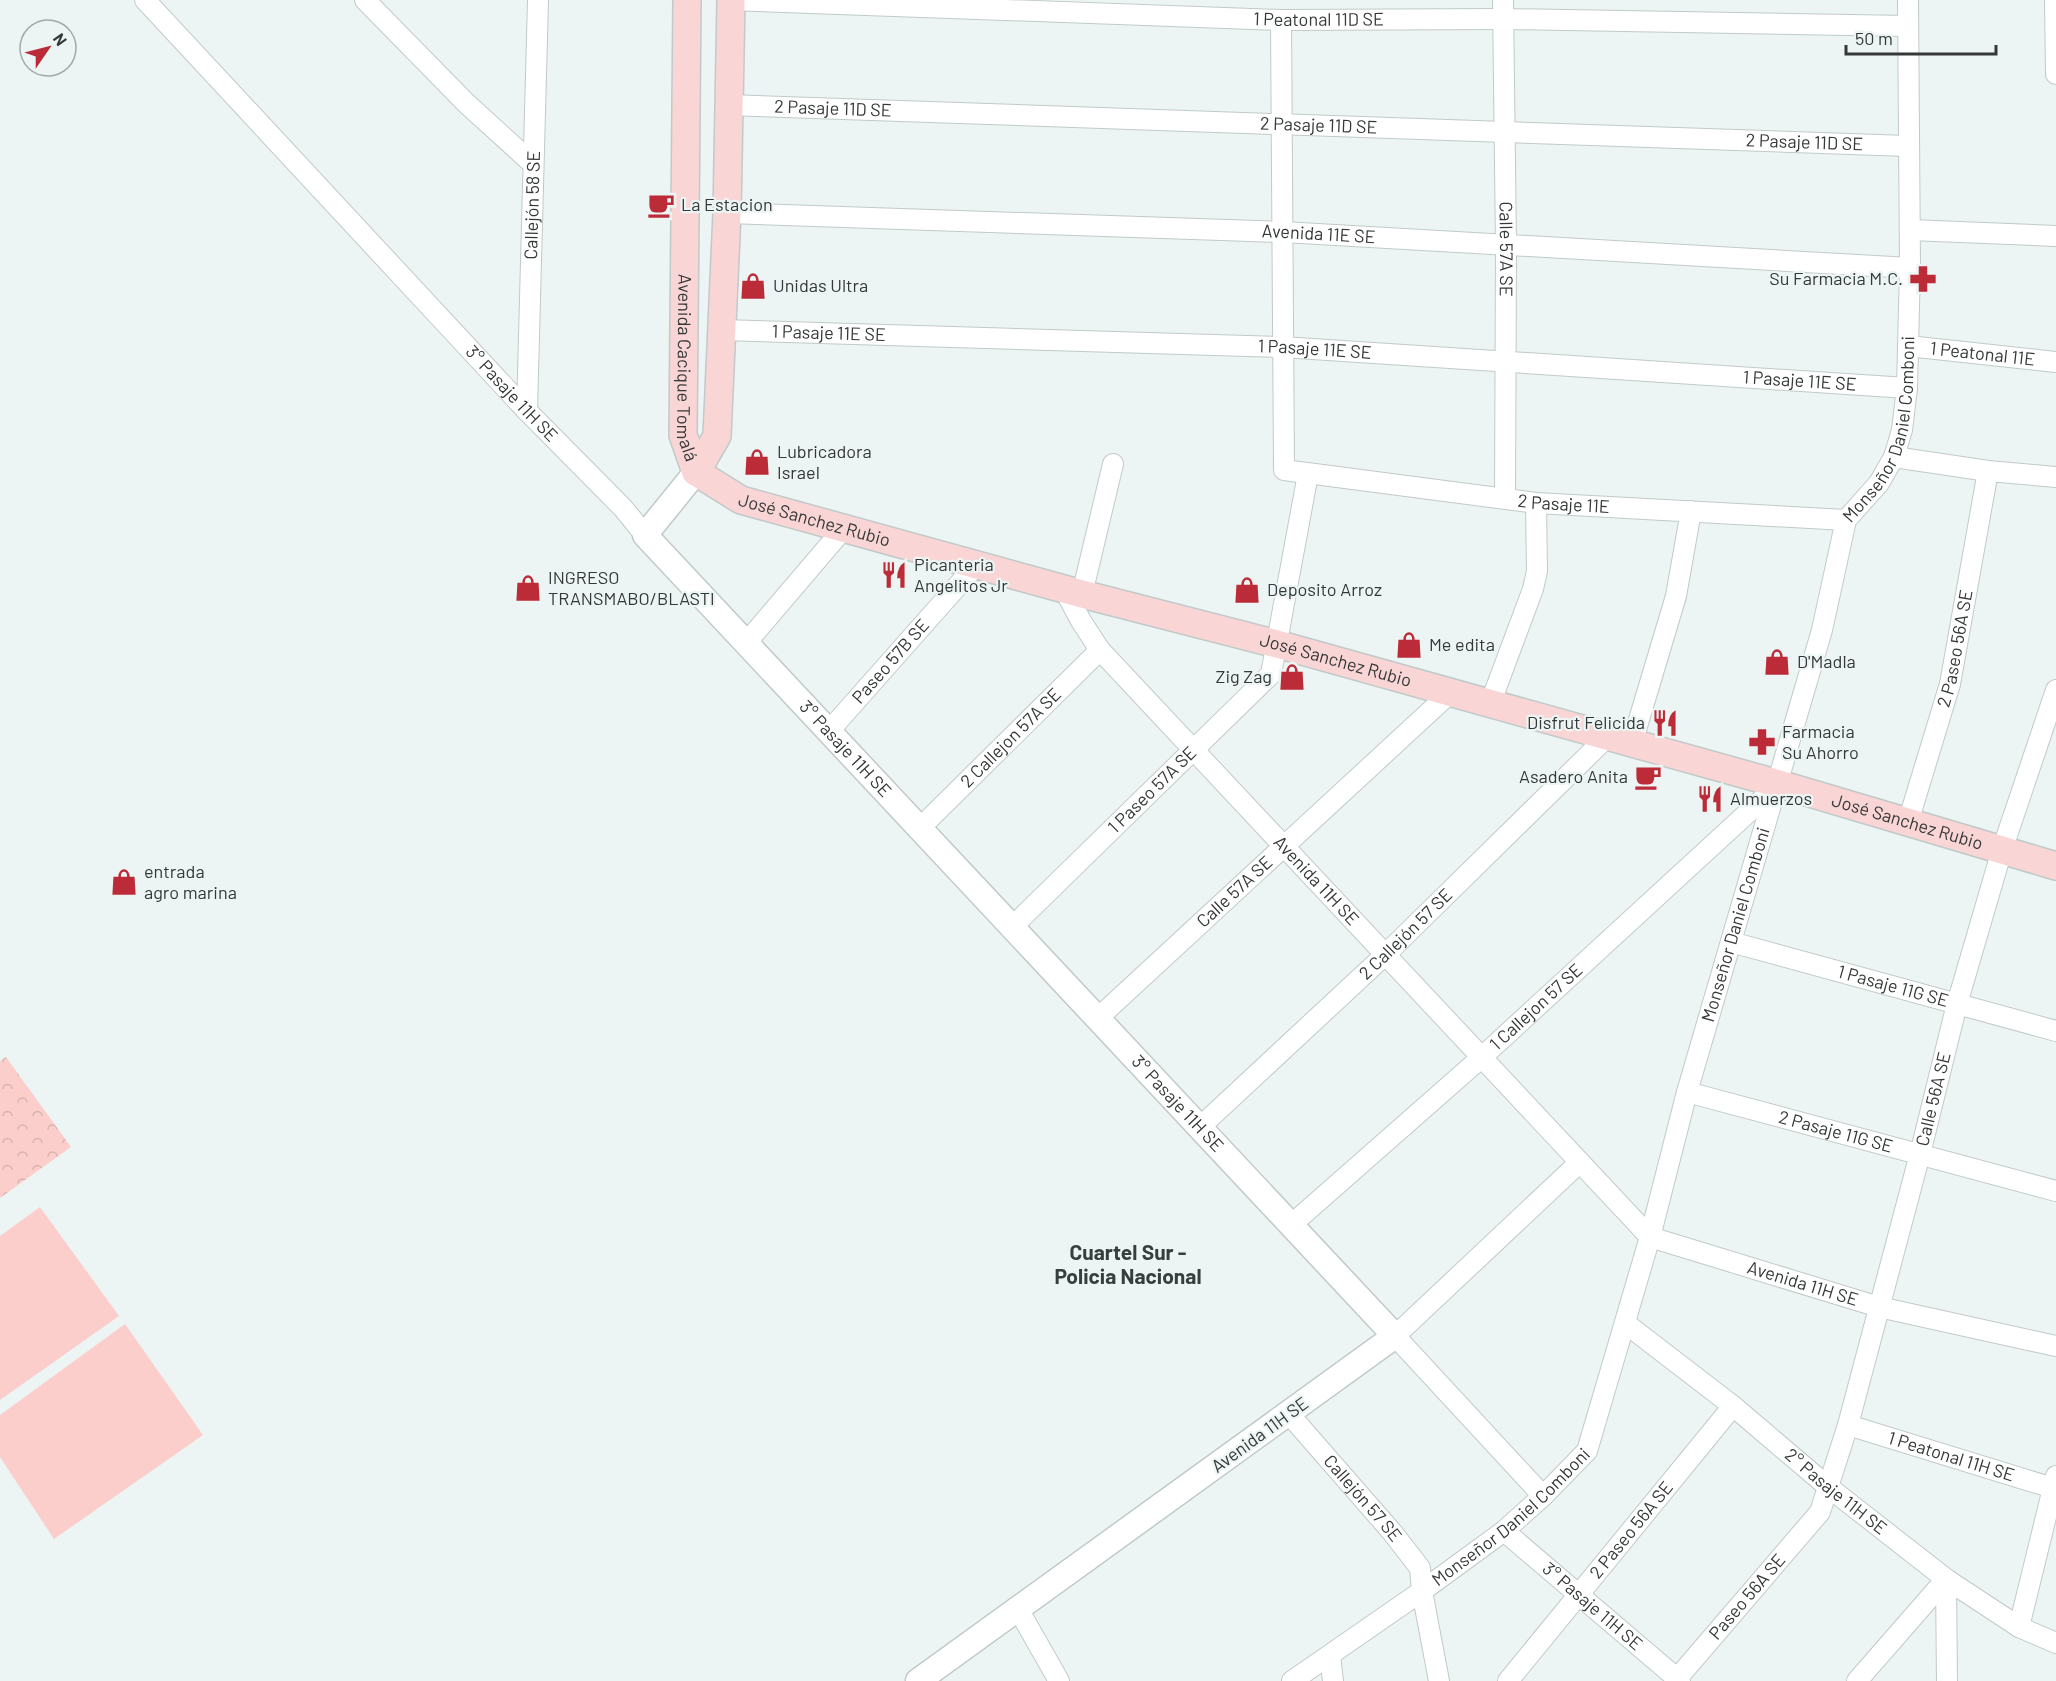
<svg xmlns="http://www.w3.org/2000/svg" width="2056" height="1681" font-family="Barlow,sans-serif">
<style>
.grass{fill:#fbcecb}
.park{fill:url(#park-crowns)}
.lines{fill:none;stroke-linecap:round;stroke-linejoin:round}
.minor-casing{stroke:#c1cac9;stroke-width:22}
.tertiary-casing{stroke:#c1cac9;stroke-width:27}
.secondary-casing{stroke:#c1cac9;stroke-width:30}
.minor{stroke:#fff;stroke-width:20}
.tertiary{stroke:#fff;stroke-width:24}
.secondary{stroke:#f9d5d5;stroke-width:27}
.labels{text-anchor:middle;stroke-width:4.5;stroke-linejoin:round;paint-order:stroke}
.street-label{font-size:18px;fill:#343837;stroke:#ecf5f4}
.poi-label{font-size:18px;fill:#343837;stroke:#ecf5f4;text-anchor:start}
.quarter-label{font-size:21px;font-weight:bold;fill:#373e3d;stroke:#ecf5f4}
</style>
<defs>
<pattern id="park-crowns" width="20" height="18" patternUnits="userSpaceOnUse" patternTransform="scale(1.5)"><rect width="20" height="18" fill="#fbcecb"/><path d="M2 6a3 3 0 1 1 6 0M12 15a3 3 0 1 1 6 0" fill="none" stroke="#d8b2af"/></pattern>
</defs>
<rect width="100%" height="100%" fill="#ecf5f4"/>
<g class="grass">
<path d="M40,1207L119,1316L0,1400V1236Z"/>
<path d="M125,1324L203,1435L54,1539L0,1457V1415Z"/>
</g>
<path class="park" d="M6,1057L71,1147L0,1198V1061Z"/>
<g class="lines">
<defs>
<g id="minor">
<path id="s1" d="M145,0L527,411L623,508L645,535"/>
<path d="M365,0L467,104L533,164"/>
<path id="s2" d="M731,0L1281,20L1503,19L1908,26"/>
<path id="s3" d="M1503,0L1506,246L1505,498"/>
<path d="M2055,0L2056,74"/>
<path id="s4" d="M1281,20L1284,470L1536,503L1846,520"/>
<path id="s5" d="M729,105L1908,146"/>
<path id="s6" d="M727,213L1283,232L1910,268"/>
<path d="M1910,230L2056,236"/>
<path id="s7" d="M721,330L1282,347L1907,388"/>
<path id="s8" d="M1908,346L2056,362"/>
<path id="s9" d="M527,411L538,0"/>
<path d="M1894,457L1988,471L2056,477"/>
<path id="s10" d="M1064,589L1081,621L1100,650L1650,1237L1879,1307L2056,1346"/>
<path d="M1082,594L1113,464"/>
<path d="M746,643L845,527"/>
<path d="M1490,704L1533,589L1537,571L1536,503"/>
<path id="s11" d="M829,731L977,564"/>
<path d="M1632,743L1676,596L1691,511"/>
<path id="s12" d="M1908,822L1950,684L1988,471"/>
<path id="s13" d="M920,828L1100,650"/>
<path id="s14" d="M1012,927L1271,674L1308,474"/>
<path id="s15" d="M1731,942L2056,1031"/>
<path id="s16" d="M1098,1018L1450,693"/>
<path id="s17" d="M1687,1092L2056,1191"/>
<path id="s18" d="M1200,1127L1386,954L1607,737"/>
<path id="s19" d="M1291,1225L1482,1057L1779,784"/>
<path id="s20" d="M1625,1323L1733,1406L1827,1486L1946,1579L2019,1627L2056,1643"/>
<path id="s21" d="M1289,1414L1392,1532L1420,1568L1422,1591L1439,1681"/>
<path id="s22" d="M1848,1425L2056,1489"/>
<path d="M1543,1496L1395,1336L1580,1162"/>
<path id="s23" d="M1504,1531L1680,1681"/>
<path d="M1946,1579L1947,1681"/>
<path d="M1018,1609L1059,1681"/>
<path d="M2019,1627L2056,1476"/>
<path d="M1330,1656L1333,1681"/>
<path id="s24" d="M1292,1681L1422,1591L1504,1531L1543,1496L1587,1451L1650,1237L1687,1092L1822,630L1846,520L1879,483L1894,457L1902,430L1907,388L1910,268L1908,0"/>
<path id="s25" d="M1508,1681L1733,1406"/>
<path id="s26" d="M1675,1681L1820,1512L1848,1425L1920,1154L1957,1004L2002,850L2056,690"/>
<path d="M1857,1681L1946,1579"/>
</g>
<g id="tertiary">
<path id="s27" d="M696,472L645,535L1395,1336L918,1681"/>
</g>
<g id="secondary">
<path id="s28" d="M687,0L683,435L696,472"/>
<path id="s29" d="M696,472L741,500L1082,594L1277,644L1779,784L2056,866"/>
<path d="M696,472L717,436L727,213L731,0"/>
</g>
</defs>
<use href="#minor" class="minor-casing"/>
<use href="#tertiary" class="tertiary-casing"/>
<use href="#secondary" class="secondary-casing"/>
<use href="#minor" class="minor"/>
<use href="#tertiary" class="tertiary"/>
<use href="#secondary" class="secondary"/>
</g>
<defs>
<symbol id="cafe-bare" viewBox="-9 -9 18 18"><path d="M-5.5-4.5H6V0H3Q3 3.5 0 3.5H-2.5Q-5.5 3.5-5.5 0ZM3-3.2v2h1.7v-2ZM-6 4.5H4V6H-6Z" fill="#bc2b38" stroke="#ecf5f4" stroke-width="2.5" paint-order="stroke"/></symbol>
<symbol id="pharmacy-bare" viewBox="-9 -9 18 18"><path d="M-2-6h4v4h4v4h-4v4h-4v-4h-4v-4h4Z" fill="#bc2b38" stroke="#ecf5f4" stroke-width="2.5" paint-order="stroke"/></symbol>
<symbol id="shop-bare" viewBox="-9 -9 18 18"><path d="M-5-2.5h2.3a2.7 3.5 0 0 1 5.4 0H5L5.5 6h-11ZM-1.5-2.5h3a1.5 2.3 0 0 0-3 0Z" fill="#bc2b38" stroke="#ecf5f4" stroke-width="2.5" paint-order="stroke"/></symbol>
<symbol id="restaurant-bare" viewBox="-9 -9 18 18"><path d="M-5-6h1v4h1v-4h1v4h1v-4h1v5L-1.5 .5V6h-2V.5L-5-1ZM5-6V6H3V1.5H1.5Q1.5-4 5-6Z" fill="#bc2b38" stroke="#ecf5f4" stroke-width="2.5" paint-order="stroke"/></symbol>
</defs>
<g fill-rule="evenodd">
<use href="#cafe-bare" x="642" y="186" width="38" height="38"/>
<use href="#pharmacy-bare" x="1904" y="260" width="38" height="38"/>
<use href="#shop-bare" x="734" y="267" width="38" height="38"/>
<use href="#shop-bare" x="738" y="443" width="38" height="38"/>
<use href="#restaurant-bare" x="875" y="556" width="38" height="38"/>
<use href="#shop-bare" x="509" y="569" width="38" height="38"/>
<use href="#shop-bare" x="1228" y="571" width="38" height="38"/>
<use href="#shop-bare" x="1390" y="626" width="38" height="38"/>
<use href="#shop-bare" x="1758" y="643" width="38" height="38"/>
<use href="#shop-bare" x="1273" y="658" width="38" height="38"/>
<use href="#restaurant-bare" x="1646" y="704" width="38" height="38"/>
<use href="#pharmacy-bare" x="1743" y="723" width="38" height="38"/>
<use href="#cafe-bare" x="1629" y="758" width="38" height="38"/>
<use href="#restaurant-bare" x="1691" y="780" width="38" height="38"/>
<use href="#shop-bare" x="105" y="863" width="38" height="38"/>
</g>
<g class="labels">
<g class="street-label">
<text dy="6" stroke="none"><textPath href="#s2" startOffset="588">1 Peatonal 11D SE</textPath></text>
<text dy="6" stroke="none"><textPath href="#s5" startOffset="104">2 Pasaje 11D SE</textPath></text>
<text dy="6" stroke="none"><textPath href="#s5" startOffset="590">2 Pasaje 11D SE</textPath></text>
<text dy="6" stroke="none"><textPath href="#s5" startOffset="1076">2 Pasaje 11D SE</textPath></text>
<text dy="6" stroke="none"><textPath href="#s9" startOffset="206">Callejón 58 SE</textPath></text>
<text dy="6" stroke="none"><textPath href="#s6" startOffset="592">Avenida 11E SE</textPath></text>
<text dy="6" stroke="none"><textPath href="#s3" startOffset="249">Calle 57A SE</textPath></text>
<text dy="6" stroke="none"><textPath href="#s7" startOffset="108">1 Pasaje 11E SE</textPath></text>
<text dy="6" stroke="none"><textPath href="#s7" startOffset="594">1 Pasaje 11E SE</textPath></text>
<text dy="6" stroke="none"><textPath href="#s8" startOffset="75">1 Peatonal 11E</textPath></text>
<text dy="6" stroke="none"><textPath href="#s28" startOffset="368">Avenida Cacique Tomalá</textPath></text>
<text dy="6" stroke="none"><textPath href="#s7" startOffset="1080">1 Pasaje 11E SE</textPath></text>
<text dy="6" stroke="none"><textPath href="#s1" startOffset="538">3° Pasaje 11H SE</textPath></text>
<text dy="6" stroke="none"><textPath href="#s24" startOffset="1443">Monseñor Daniel Comboni</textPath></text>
<text dy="6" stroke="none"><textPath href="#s4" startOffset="732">2 Pasaje 11E</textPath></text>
<text dy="6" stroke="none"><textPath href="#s29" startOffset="129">José Sanchez Rubio</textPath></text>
<text dy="6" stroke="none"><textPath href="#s12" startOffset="180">2 Paseo 56A SE</textPath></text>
<text dy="6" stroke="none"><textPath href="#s11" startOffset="93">Paseo 57B SE</textPath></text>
<text dy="6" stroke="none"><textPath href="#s29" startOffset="669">José Sanchez Rubio</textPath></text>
<text dy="6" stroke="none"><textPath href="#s13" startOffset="128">2 Callejon 57A SE</textPath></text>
<text dy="6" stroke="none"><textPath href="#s27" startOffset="374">3° Pasaje 11H SE</textPath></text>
<text dy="6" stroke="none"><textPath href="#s14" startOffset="196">1 Paseo 57A SE</textPath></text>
<text dy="6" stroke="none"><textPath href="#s29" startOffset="1263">José Sanchez Rubio</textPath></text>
<text dy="6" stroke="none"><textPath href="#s10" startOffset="387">Avenida 11H SE</textPath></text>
<text dy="6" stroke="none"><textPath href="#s16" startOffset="186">Calle 57A SE</textPath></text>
<text dy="6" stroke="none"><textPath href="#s24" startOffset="922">Monseñor Daniel Comboni</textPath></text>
<text dy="6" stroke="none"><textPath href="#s18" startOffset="282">2 Callejón 57 SE</textPath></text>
<text dy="6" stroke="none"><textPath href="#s15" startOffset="168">1 Pasaje 11G SE</textPath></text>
<text dy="6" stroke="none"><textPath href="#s19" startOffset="328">1 Callejon 57 SE</textPath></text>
<text dy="6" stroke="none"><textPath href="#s26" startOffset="651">Calle 56A SE</textPath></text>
<text dy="6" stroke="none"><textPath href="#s27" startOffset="860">3° Pasaje 11H SE</textPath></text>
<text dy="6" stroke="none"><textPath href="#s17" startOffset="154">2 Pasaje 11G SE</textPath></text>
<text dy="6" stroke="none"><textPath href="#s10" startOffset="1035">Avenida 11H SE</textPath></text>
<text transform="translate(1260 1435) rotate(-36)" y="6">Avenida 11H SE</text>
<text dy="6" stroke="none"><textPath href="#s22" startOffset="108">1 Peatonal 11H SE</textPath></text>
<text dy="6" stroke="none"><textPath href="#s20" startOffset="270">2° Pasaje 11H SE</textPath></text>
<text dy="6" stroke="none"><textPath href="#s21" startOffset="112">Callejón 57 SE</textPath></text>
<text dy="6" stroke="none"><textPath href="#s24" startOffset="274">Monseñor Daniel Comboni</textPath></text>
<text dy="6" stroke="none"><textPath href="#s25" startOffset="195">2 Paseo 56A SE</textPath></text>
<text dy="6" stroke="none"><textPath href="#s26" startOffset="111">Paseo 56A SE</textPath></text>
<text dy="6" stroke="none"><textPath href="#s23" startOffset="116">3° Pasaje 11H SE</textPath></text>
</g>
<g class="poi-label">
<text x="681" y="211">La Estacion</text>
<text x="1903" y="285" text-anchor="end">Su Farmacia M.C.</text>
<text x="773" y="292">Unidas Ultra</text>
<text x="777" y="458">Lubricadora<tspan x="777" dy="21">Israel</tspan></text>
<text x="914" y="571">Picanteria<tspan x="914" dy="21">Angelitos Jr</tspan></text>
<text x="548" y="584">INGRESO<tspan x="548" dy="21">TRANSMABO/BLASTI</tspan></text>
<text x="1267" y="596">Deposito Arroz</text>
<text x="1429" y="651">Me edita</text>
<text x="1797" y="668">D'Madla</text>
<text x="1272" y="683" text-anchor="end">Zig Zag</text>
<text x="1645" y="729" text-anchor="end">Disfrut Felicida</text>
<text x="1782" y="738">Farmacia<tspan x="1782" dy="21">Su Ahorro</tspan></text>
<text x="1628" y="783" text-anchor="end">Asadero Anita</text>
<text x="1730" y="805">Almuerzos</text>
<text x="144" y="878">entrada<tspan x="144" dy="21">agro marina</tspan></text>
</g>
<g class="quarter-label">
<text x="1128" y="1260">Cuartel Sur -<tspan x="1128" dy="24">Policia Nacional</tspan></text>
</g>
</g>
<g transform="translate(48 48) rotate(55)"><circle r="28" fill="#ecf5f4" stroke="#a2a9a8" stroke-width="1.5"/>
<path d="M0-4.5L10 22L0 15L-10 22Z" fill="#bc2b38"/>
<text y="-9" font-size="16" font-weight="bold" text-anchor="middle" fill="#343837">N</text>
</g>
<path d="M1846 45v9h150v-9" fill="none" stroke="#343837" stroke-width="3"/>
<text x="1855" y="45" font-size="18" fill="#343837" stroke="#ecf5f4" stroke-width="4.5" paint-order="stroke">50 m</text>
</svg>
